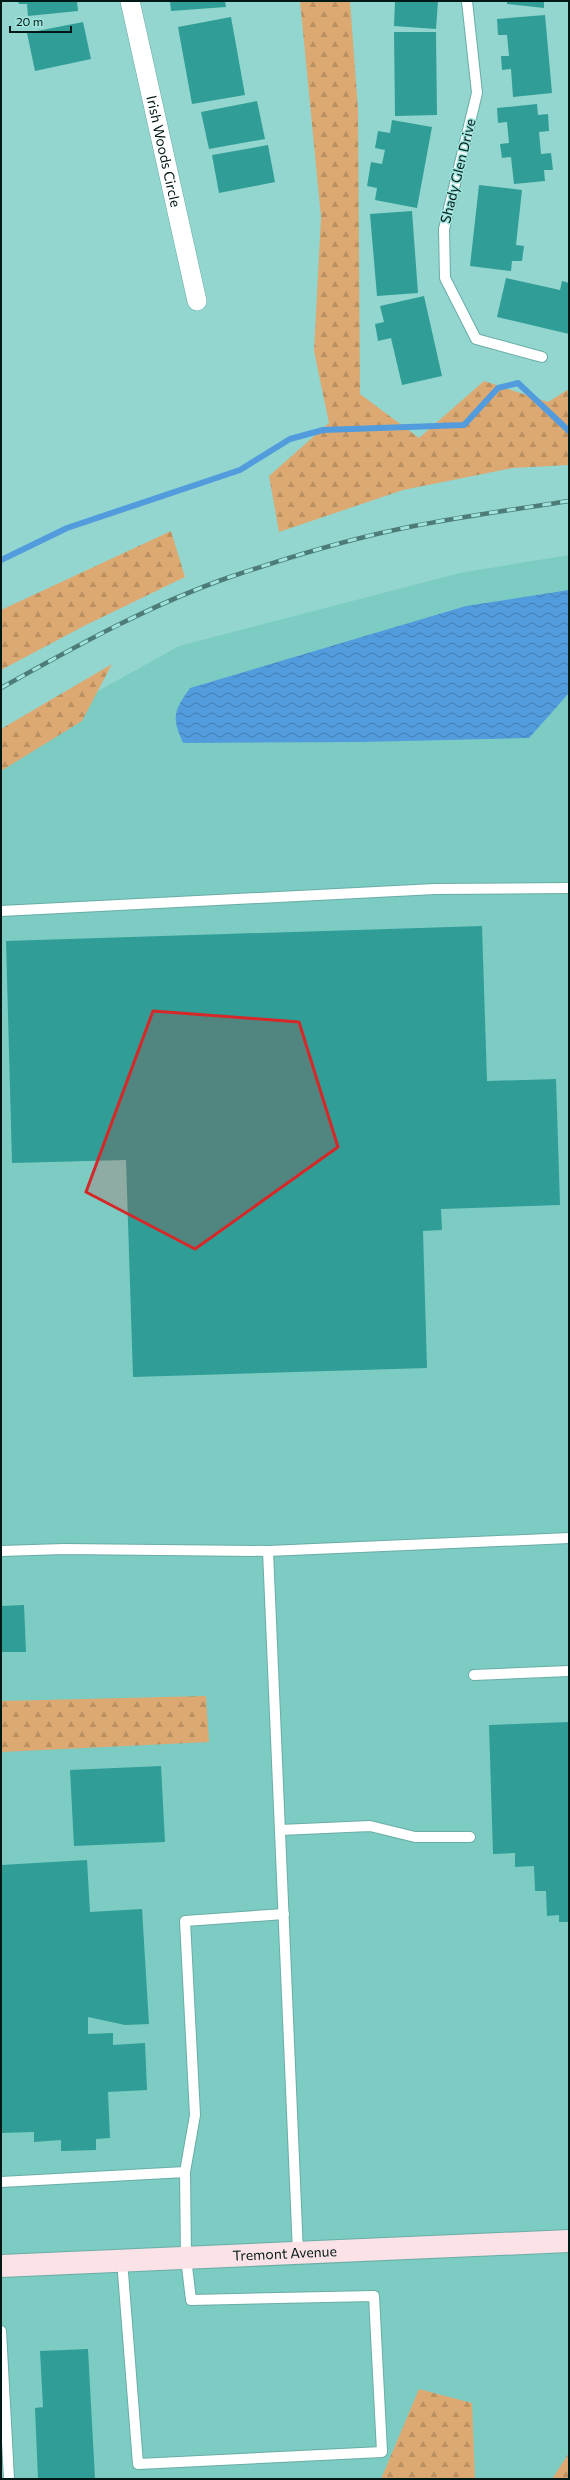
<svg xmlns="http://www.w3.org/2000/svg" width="570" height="2480" font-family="Commissioner,sans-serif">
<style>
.built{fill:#7cccc4}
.forest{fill:url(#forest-firs)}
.water{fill:url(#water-waves)}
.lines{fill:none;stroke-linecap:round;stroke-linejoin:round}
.stream{stroke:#529cdd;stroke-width:6}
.building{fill:#309e96}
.lane-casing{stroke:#69ada6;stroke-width:12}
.street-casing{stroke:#69ada6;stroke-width:20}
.secondary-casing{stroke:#69ada6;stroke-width:24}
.lane{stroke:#fff;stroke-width:10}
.street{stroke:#fff;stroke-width:19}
.secondary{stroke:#fbe2e6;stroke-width:22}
.rail-casing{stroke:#4d7c78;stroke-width:4.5}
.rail{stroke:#9fe4dc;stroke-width:3;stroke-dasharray:9;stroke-linecap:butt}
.marked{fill:#d62828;fill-opacity:0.2;stroke:#d62828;stroke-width:3;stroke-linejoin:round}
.labels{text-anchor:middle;stroke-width:3;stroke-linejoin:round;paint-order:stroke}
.street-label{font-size:14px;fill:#001816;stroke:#9fe4dc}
</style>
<defs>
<pattern id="forest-firs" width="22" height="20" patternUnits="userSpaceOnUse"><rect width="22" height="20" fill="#dca972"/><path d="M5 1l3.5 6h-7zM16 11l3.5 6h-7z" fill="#bb9162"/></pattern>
<pattern id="water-waves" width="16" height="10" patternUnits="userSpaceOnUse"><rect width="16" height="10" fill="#529cdd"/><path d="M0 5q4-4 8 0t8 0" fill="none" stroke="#427eb2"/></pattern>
</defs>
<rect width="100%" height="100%" fill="#92d6cf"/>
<path class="built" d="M569,555V2479H1V745L179,646L460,573Z"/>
<g class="forest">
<path d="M300,1H350L358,109L360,394L419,438L484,381L548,402L569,389V465L513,468L403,490L279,532L269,476L329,423L314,351L321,217Z"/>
<path d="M171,531L185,577L84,626L1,670V610Z"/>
<path d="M112,664L82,721L1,771V729Z"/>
<path d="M206,1696L209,1742L1,1752V1701Z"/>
<path d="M419,2389L472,2403L475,2479H381Z"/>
<path d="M569,2453V2479H552Z"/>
</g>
<path class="water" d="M569,590V693L529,738L363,742L183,743C171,716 174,711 190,688L466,606Z"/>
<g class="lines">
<path class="stream" d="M1,560L67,528L240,470L290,439L323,430L464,425L498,388L518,383L569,431"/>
</g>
<g class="building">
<path d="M18,1H77L78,11L28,16L27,4H19Z"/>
<path d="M170,1H225L226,7L171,11Z"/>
<path d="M395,1H438L436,29L394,26Z"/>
<path d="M507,1H544V8L507,4Z"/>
<path d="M545,15L552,93L513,97L511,69L502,70L501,56H509L507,35H498L497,19Z"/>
<path d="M231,17L245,95L192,104L178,27Z"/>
<path d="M83,22L91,59L35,71L27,33Z"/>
<path d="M394,32H436L437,115L395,116Z"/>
<path d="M257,101L265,139L209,149L201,112Z"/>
<path d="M537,104L538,115L548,114L549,131L539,132L541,154L551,153L553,170H544L545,181L514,184L511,157L502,158L500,144L509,143L507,122L498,123L497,108Z"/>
<path d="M392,120L432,127L417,208L375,200L377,188L367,186L371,162L382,164L385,150L375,148L378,131L390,133Z"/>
<path d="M268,145L275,182L219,193L212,155Z"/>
<path d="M479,185L522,190L516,245L524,246L522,261H512L511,271L470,266Z"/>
<path d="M412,211L418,293L377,296L370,214Z"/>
<path d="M506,278L560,290L562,281L569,283V334L497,317Z"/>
<path d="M424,296L442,376L402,385L391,338L378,341L375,324L384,322L380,306Z"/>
<path d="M482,926L487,1081L556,1079L560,1205L441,1209L442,1230L423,1231L427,1368L133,1377L126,1160L12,1163L6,941Z"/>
<path d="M24,1605L26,1652H1V1606Z"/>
<path d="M569,1722V1922H559V1915L547,1916L546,1891H535L534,1866L515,1867V1853L493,1854L489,1725Z"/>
<path d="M161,1766L165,1842L74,1846L70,1770Z"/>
<path d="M87,1860L90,1912L142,1909L149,2024L125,2025L88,2017V2034L113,2033V2045L145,2043L147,2090L108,2092L110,2138L96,2139V2150L61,2151V2140L34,2142V2132L1,2133V1865Z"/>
<path d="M88,2349L95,2479H38L35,2408L43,2407L40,2351Z"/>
</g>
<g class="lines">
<defs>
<g id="lane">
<path d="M467,1L477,93L444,229L445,278L476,339L542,357"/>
<path d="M1,911L435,889L569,888"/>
<path d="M1,1551L64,1549L268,1551L569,1538"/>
<path d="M268,1551L298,2253"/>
<path d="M474,1675L569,1671"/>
<path d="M280,1830L370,1826L415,1837H470"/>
<path d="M185,2172L195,2115L185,1921L284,1914"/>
<path d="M1,2182L185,2172L186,2258L191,2300L374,2296L382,2452L138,2464L122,2260"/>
<path d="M1,2331L9,2479"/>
</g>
<g id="street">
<path id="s1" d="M130,1L197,301"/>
</g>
<g id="secondary">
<path id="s2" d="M1,2266L569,2241"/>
</g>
</defs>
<use href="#lane" class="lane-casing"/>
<use href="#street" class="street-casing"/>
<use href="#secondary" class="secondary-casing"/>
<use href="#lane" class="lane"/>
<use href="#street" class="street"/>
<use href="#secondary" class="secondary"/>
<defs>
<path id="rail" d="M1,688C75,647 149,605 230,577C289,557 352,538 414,526C465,516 517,509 569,501"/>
</defs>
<use href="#rail" class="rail-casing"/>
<use href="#rail" class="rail"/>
</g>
<path class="marked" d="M153,1011L299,1022L338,1147L195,1249L86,1192Z"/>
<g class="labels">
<g class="street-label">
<text dy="5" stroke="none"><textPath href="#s1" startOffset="154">Irish Woods Circle</textPath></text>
<text transform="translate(458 171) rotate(-76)" y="5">Shady Glen Drive</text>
<text dy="5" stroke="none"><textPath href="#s2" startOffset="284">Tremont Avenue</textPath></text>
</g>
</g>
<rect width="570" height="2480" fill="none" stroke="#001816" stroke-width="4"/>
<path d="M10 26v6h61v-6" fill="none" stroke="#001816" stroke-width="2"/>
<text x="16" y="26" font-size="12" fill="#001816" stroke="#9fe4dc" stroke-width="3" paint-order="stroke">20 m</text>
</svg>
